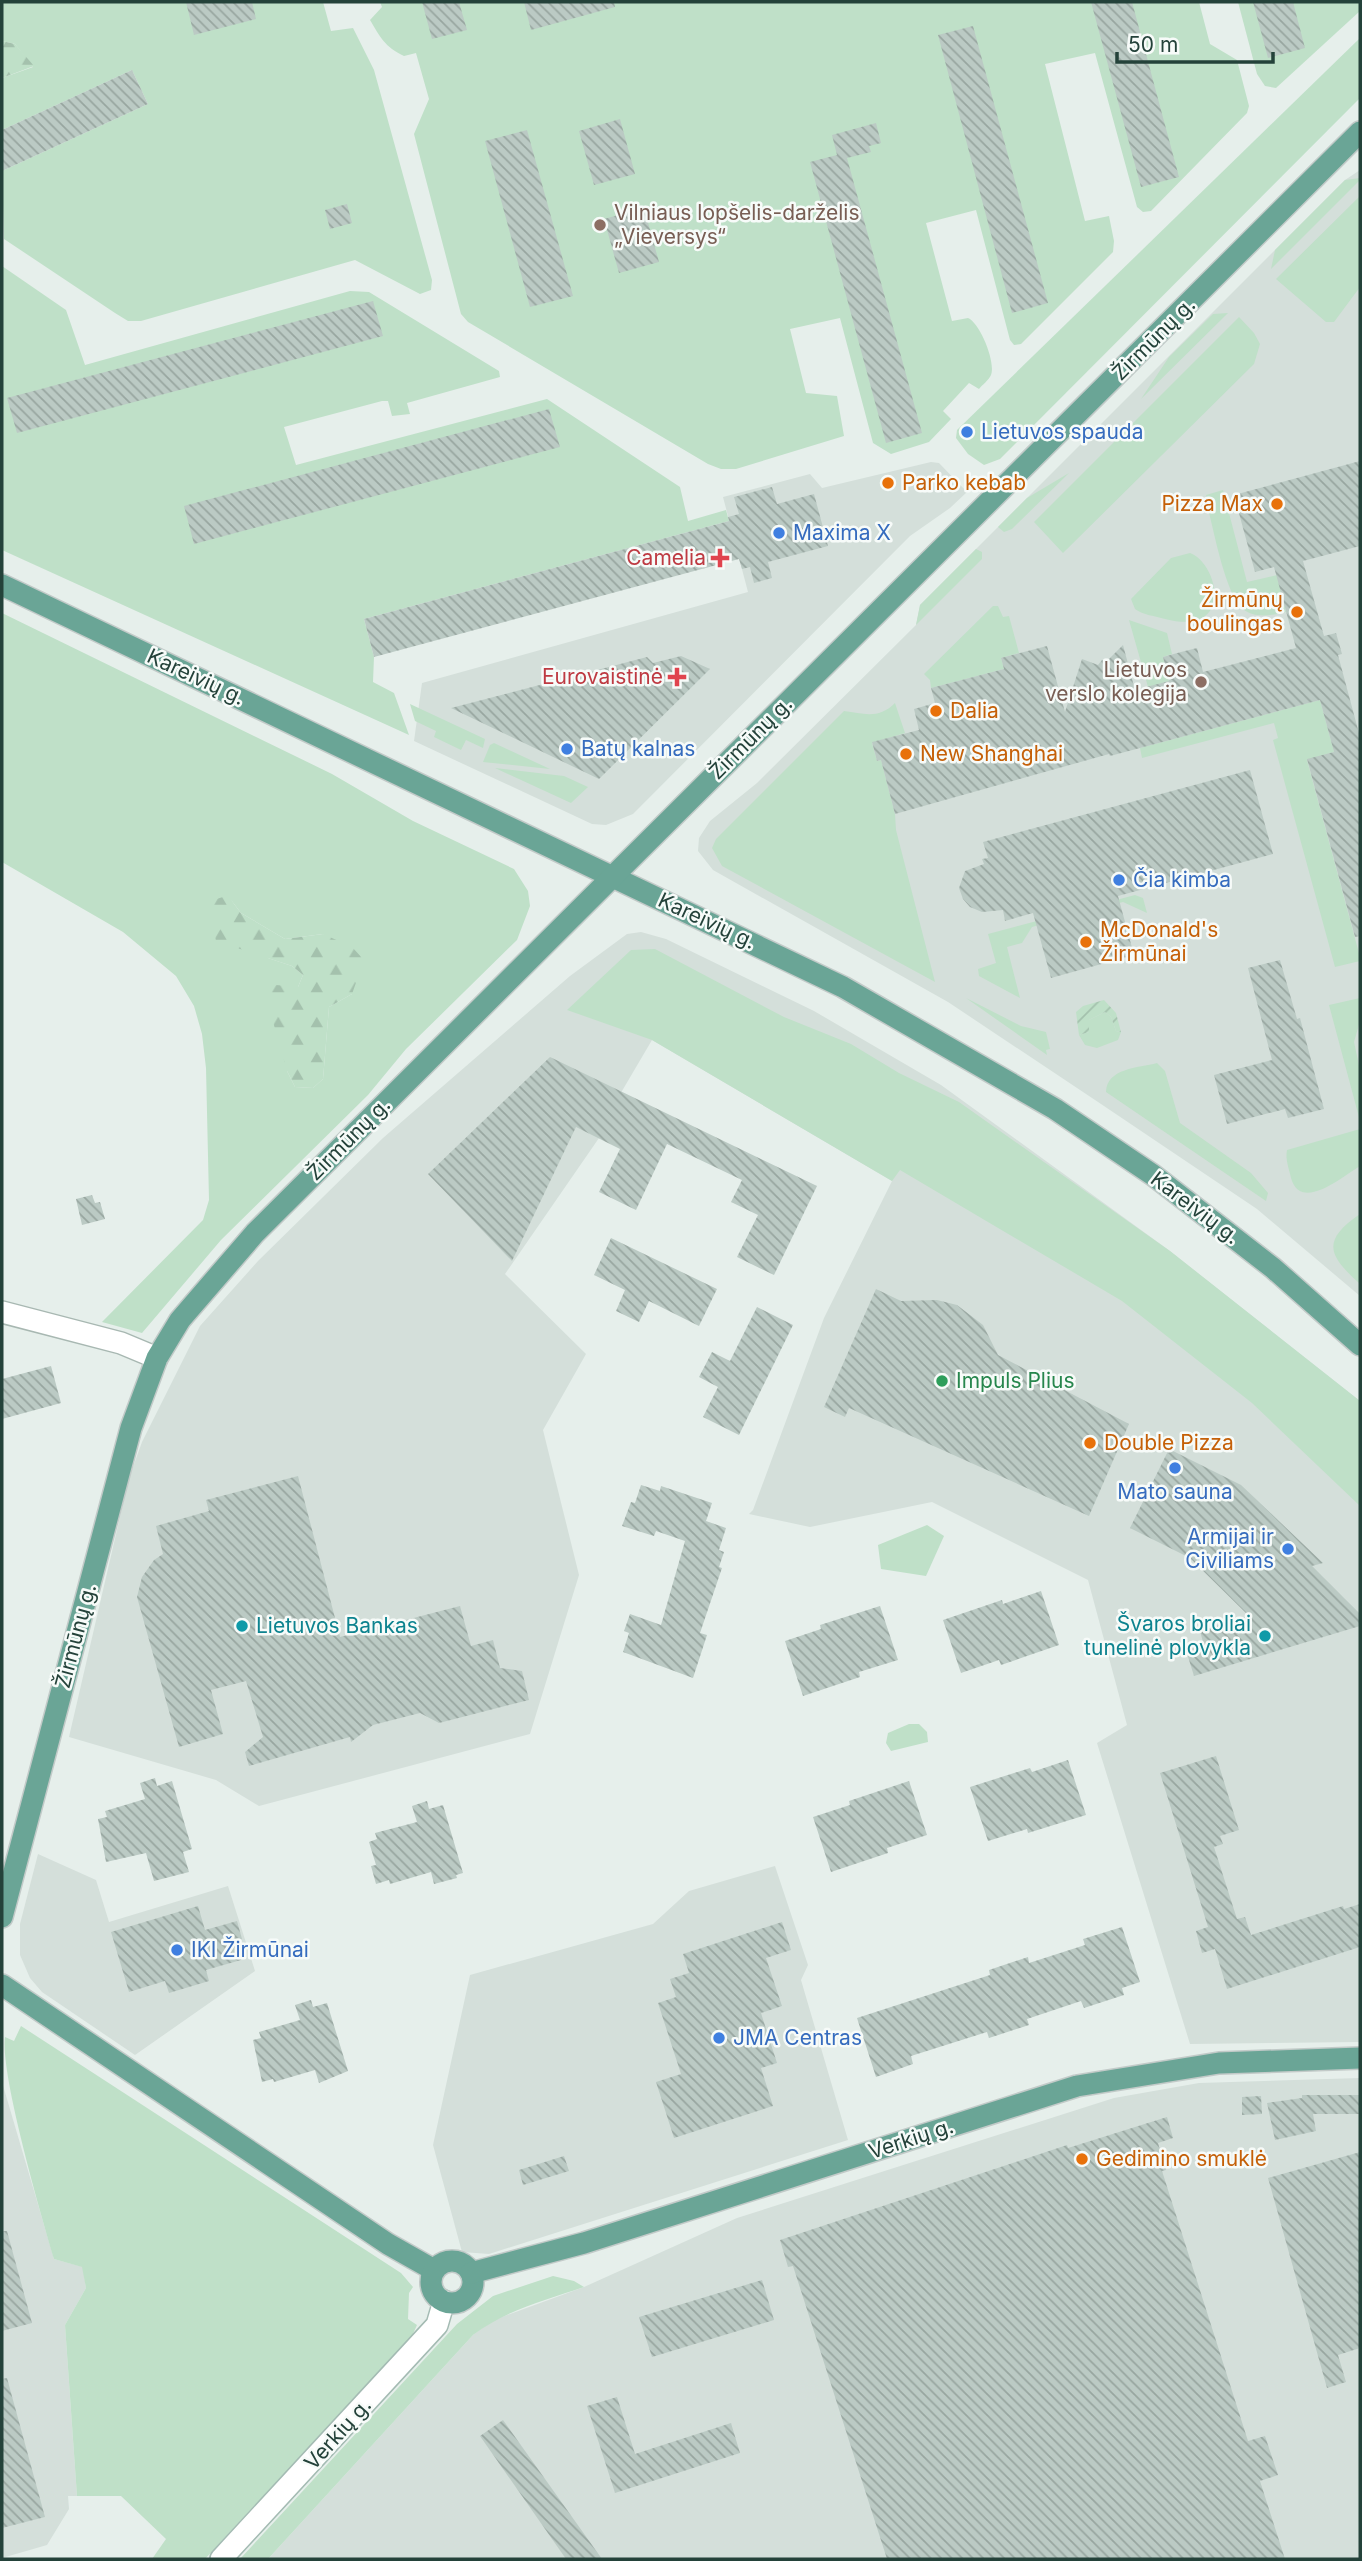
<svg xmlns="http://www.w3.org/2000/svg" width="1362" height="2561" font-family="Inter,sans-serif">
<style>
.built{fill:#d4dfda}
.green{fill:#bfe0c8;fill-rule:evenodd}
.forest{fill:url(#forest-firs)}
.garden{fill:url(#garden-furrows)}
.building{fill:url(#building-back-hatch)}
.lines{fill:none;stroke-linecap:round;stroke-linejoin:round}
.street-casing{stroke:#a8b8b2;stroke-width:24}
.secondary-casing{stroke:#a4bbb3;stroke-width:24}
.primary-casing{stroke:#c2cac8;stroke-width:24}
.street{stroke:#fff;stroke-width:21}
.secondary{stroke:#fff;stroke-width:21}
.primary{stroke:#6aa596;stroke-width:21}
.education-dot{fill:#8d6e63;stroke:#f7fbf9;stroke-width:2.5}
.shop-dot{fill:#3f7fe0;stroke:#f7fbf9;stroke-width:2.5}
.food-dot{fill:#e8710a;stroke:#f7fbf9;stroke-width:2.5}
.health-dot{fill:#e0444e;stroke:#f7fbf9;stroke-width:2.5}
.leisure-dot{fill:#2e9e5b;stroke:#f7fbf9;stroke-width:2.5}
.culture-dot{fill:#0f9aa8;stroke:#f7fbf9;stroke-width:2.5}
.labels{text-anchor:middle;stroke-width:5;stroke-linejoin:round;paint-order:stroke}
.education-label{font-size:21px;fill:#785e54;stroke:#f7fbf9;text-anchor:start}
.street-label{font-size:21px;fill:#24423a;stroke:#f7fbf9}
.shop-label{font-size:21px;fill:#366cbe;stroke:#f7fbf9;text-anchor:start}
.food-label{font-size:21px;fill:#c56008;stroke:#f7fbf9;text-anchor:start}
.health-label{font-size:21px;fill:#be3a42;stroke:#f7fbf9;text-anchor:end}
.leisure-label{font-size:21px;fill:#27864d;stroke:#f7fbf9;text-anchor:start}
.culture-label{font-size:21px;fill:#0d838f;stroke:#f7fbf9;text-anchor:end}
</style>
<defs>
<pattern id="forest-firs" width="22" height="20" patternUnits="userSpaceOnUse" patternTransform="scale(1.75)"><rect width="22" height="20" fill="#bfe0c8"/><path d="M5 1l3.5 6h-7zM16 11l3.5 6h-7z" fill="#a4c1ad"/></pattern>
<pattern id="garden-furrows" width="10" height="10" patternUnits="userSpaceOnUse" patternTransform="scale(1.75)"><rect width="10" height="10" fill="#bfe0c8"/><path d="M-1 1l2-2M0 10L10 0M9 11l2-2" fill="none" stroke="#a4c1ad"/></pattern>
<pattern id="building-back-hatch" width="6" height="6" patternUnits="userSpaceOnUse" patternTransform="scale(1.75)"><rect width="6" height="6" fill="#bbcac4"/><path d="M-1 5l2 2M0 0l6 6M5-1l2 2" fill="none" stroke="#98a6a0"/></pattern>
</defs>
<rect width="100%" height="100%" fill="#e6efeb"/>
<g class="built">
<path d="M1360,170V1296L1257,1209L1101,1104L948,1002L713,870L698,851L699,838L710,821L757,783L916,625L920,605L1345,180Z"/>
<path d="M931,462L939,463L967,492L950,508L910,536L633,814L606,825L592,824L414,741L422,683L748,592L723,497L810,474L822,488Z"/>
<path d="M641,932L666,939L814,1011L941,1085L1170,1251L1360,1401V2042L1190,2044L1097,1743L1127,1725L1088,1580L932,1502L810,1527L749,1514L753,1510L824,1318L892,1181L652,1040L622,1091L599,1138L505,1274L586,1354L543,1430L579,1575L530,1734L259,1806L216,1780L69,1737L129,1478L142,1442L200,1326L258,1261L383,1138L570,976L627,934Z"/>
<path d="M38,1854L96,1880L109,1922L228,1886L255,1971L135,2055L42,1992L30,1978L20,1955V1924Z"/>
<path d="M775,1866L808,1965L801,1980L848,2140L489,2254L462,2252L433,2145L470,1975L653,1924L689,1891Z"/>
<path d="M1360,2078V2559H268L473,2335L491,2321L584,2287L737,2218L1114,2098L1199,2083Z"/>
<path d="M2,2082L54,2259L83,2267L86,2288L65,2325L77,2496H68L69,2509L47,2545L2,2558Z"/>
</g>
<g class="green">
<path d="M2,2H323L331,31L353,28L374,70L432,280L431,290L420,294L355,260L141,321H128L115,313L4,239L2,171L148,104L132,70L2,130V78L33,67L15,44L2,41Z"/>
<path d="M380,2H1199L1210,44L1237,60L1249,106L1247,113L1151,211L1143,212L1137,207L1095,53L1045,64L1085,221L1109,216L1114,241L1113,252L1021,344L1014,345L1010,340L976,210L926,223L952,321L968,318C980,323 996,362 991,375C989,380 982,385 979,389L969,383L943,411L951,419L929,442L891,454L873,443L840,318L790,329L806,393L837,396L844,436L736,469H721L708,464L468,322L461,314L414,134L429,99L416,53L404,56C385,47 380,37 370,20L382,7Z"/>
<path d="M1238,2H1360V11L1276,88L1265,86L1257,74Z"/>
<path d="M1360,38V98L1000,459L984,465L968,454L956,438L957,430Z"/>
<path d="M1360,178V180L1271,269L1275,250L1345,180Z"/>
<path d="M1360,196V287L1334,322H1326L1276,279Z"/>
<path d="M2,266L66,310L85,365L350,291L369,292L499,371L500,377L407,403L410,414L392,416L388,401H382L284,427L296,465L547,399L680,487L688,521L726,510L729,521L364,619L374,657L373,682L394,693L409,735L2,550Z"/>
<path d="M1228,313L1141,399L1169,357L1213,314Z"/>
<path d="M1239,317L1254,333L1260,344L1254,364L1063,553L1034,522Z"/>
<path d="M1069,473L1012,529L1004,532L998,527L1027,498Z"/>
<path d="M1223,490L1247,582L1277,575L1286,612C1273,615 1255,619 1243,609C1225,594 1214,530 1207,505L1206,495Z"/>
<path d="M976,549L982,552V559L916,625L920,605Z"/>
<path d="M1190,553C1218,563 1236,637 1165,619C1155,616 1143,615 1135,609L1131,599L1171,558Z"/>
<path d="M993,606H998L1003,617L1009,616L1019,653L1001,658L1004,669L931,688L930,680L924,674Z"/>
<path d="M2,613L332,774L413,821L514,869L528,891L530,906L517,940L406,1049L368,1095L221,1240L142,1333L102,1322L203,1220L209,1200L206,1068L202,1034L194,1006L176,976L123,932L2,862ZM231,900L241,913L285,939L323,934L352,994L329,1007L323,1079L313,1088L295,1087L287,1071L298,987L303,975L292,966L268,958Z"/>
<path d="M1129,620L1167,633L1172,654L1163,657L1169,681L1148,687Z"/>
<path d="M1320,700L1334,752L1307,760L1360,957V961L1335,967L1273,740L1278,738L1274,723L1142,758L1140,748Z"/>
<path d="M895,703L905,733L872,743L877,761L881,760L895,814L896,830L935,982L722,866L712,848L716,839L844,711C865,714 879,719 895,703Z"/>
<path d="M410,704L485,739L483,748L466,740L461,750L434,737L436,731L415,721Z"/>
<path d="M494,743L550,769L483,762L490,745Z"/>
<path d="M495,768L564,776L588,787L571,803Z"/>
<path d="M1135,895L1143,898L1147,913L1123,902L1032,927L1022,943L1007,947L1020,998L979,976L978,969L996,963L988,934Z"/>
<path d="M655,949L784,1017L851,1044L899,1073L959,1102L1170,1251L1360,1401V1506L1252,1403L1122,1301L900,1170L892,1181L652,1040L567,1010L631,950Z"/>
<path d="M966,998L1021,1026L1046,1032L1050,1049L1046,1050L1047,1055Z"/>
<path d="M1360,998V1021L1354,1042L1360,1070V1121L1329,1005Z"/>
<path d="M1105,1012L1111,1017L1116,1031L1121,1032L1118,1040L1097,1048L1085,1045L1079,1035L1089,1032V1020Z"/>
<path d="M1157,1063L1165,1071L1180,1123L1251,1173L1268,1193L1266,1201L1106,1092C1107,1068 1138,1068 1157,1063Z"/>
<path d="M1360,1129V1166C1343,1176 1301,1213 1291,1178C1289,1169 1285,1159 1287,1150Z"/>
<path d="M1360,1214V1284C1328,1255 1321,1241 1360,1214Z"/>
<path d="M927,1525L944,1536L926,1576L881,1569L878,1545Z"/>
<path d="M909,1724H919L927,1732L928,1742L891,1751L886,1743L888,1733Z"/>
<path d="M21,2026L401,2273L413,2287L409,2293L408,2319L417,2325L412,2336L205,2559H152L166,2539L121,2496H77L65,2325L86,2288L82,2267L54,2259C41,2215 0,2074 5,2037L14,2041Z"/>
<path d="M553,2276L574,2281L584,2287C546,2300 506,2310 473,2335L268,2559H240L457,2324L493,2296Z"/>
</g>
<g class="forest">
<path d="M2,41L15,44L34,66L2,78Z"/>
<path d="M223,897L231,900L241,913L285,939L323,934L352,947L364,960L352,994L329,1007L323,1079L313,1088L295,1087L287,1071L266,997L276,985L298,987L303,975L292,966L216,941L210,912L213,900Z"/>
</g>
<path class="garden" d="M1104,1000L1116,1013L1121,1032L1116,1031L1111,1017L1105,1012L1089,1020V1032L1079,1035L1076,1012L1083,1006Z"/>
<g class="building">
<path d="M186,2H252L256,19L194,35Z"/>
<path d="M422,2H459L467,30L432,39Z"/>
<path d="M524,2H614L615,7L531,30Z"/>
<path d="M1091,2H1132L1179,177L1141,187Z"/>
<path d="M1253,2H1293L1305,48L1268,58Z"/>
<path d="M973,26L1048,303L1012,313L938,35Z"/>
<path d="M132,70L148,104L2,171V130Z"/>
<path d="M620,119L635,174L594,185L579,131Z"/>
<path d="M876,123L881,143L869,146L871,152L847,158L922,433L886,443L810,162L837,155L832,135Z"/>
<path d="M527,130L573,296L530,307L485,141Z"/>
<path d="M347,204L352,223L330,229L325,210Z"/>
<path d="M644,208L659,262L619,273L604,219Z"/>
<path d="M373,301L383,336L17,433L7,398Z"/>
<path d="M549,409L560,447L194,544L184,506Z"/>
<path d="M1360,461V546L1303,561L1324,636L1336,633L1342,654L1338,655L1360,737V936L1355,937L1307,759L1334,752L1320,700L1110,756L1109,754L895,814L881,760L877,761L872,742L919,730L914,709L935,703L931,688L1004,669L1001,658L1047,646L1065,712L1082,659L1098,665L1102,660L1107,661L1123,645L1135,690L1169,681L1163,657L1181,652L1197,648L1203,672L1296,648L1274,567L1255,572L1234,495Z"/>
<path d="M772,487L777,504L814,494L828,546L768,562L772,578L754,583L750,567L742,569L739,559L374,657L364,619L729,521L728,517L739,514L734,497Z"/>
<path d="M681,656L710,669L599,779L451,708L647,657L653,663Z"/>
<path d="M1250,770L1273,854L1118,896L1134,955L1051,978L1033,913L1005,921L1003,910L982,912L970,907L963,899L959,888L965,871L984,864L982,859L988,858L983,842Z"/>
<path d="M1280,960L1297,1019L1300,1018L1324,1109L1288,1118L1285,1109L1227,1124L1214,1075L1272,1060L1248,968Z"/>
<path d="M550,1057L817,1186L774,1275L737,1257L758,1215L731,1202L742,1180L667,1144L636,1210L599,1192L620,1149L576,1127L512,1261L428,1174Z"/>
<path d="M92,1195L95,1203L100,1202L105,1219L82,1225L76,1199Z"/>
<path d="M611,1238L717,1289L699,1326L649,1301L639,1322L616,1311L625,1290L594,1275Z"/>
<path d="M876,1289L901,1301L937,1300L957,1305L983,1325L998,1355L1129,1424L1089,1516L849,1408L845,1417L824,1407Z"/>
<path d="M757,1307L793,1325L739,1435L703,1417L718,1387L699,1377L712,1352L730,1361Z"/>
<path d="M51,1366L61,1403L2,1419V1379Z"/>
<path d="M1169,1449L1241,1485L1323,1563L1312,1566L1360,1614V1626L1194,1676L1185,1647L1203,1642L1200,1631L1249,1616L1190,1558L1130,1528Z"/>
<path d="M298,1476L340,1637L460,1606L471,1646L493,1640L500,1668L522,1671L529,1700L439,1723L420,1713L373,1725L351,1742L350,1737L249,1766L245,1752L263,1737L246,1681L211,1690L223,1734L179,1747L137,1597L142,1577L154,1560L163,1554L156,1526L209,1511L206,1500Z"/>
<path d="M641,1485L660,1491L661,1486L712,1503L706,1521L726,1528L719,1550L724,1552L719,1567L722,1568L700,1633L707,1635L693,1678L623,1652L629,1633L624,1631L630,1614L661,1625L685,1541L656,1531L654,1536L622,1526L631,1502L635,1503Z"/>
<path d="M1041,1591L1059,1645L1001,1665L999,1660L961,1673L943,1620L1002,1600L1003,1604Z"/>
<path d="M880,1606L898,1660L859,1672L860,1677L803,1696L785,1641L821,1629L820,1625Z"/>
<path d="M1216,1756L1239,1830L1220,1836L1223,1844L1214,1847L1237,1919L1245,1917L1251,1935L1343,1906L1344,1909L1360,1904V1947L1227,1989L1215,1949L1202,1953L1196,1931L1208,1927L1160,1773Z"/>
<path d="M1068,1760L1086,1815L1028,1833L1027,1829L988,1841L970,1787L1030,1768L1032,1772Z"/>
<path d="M155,1778L157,1786L172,1781L192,1849L183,1852L189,1872L154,1881L146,1853L106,1862L98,1819L107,1817L105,1811L145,1799L140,1783Z"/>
<path d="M909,1781L927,1835L887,1848L888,1853L831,1872L813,1817L850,1805L849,1801Z"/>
<path d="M427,1801L429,1809L443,1805L463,1873L456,1875L457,1878L434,1884L431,1872L390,1884L389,1880L376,1884L371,1866L376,1865L369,1842L377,1839L375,1833L417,1822L412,1806Z"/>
<path d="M198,1906L205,1930L237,1921L242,1939L235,1941L241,1960L206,1970L209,1981L169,1993L165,1981L129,1992L111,1932Z"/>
<path d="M782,1922L791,1950L766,1958L782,2006L761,2013L777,2063L761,2068L773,2106L674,2138L656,2082L681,2074L658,2003L676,1997L670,1979L689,1973L683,1954Z"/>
<path d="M1122,1927L1140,1982L1122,1988L1124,1995L1084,2008L1081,2001L1027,2019L1029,2025L989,2038L987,2032L911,2056L913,2064L876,2077L857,2018L990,1975L989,1970L1028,1957L1029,1963L1085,1945L1083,1939Z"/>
<path d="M311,2000L313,2007L327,2003L348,2071L319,2083L315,2070L274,2082L273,2079L262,2082L253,2040L261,2038L259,2032L300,2020L295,2005Z"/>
<path d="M1302,2095H1359V2114H1313L1316,2131L1275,2140L1267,2103L1302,2098Z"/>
<path d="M1261,2096L1262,2114L1242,2115V2097Z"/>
<path d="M1167,2117L1173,2138L1158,2143L1166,2170L1162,2171L1248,2441L1265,2436L1278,2475L1260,2481L1285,2559H887L793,2266L788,2267L780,2240L1067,2145L1068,2148Z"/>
<path d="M1360,2152V2348L1338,2355L1346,2382L1327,2388L1268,2178Z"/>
<path d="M564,2156L569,2171L523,2185L519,2170Z"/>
<path d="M2,2231H7L32,2323L2,2331Z"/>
<path d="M762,2280L774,2320L652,2357L639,2317Z"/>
<path d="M7,2378L45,2517L2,2528V2379Z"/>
<path d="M617,2397L635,2454L731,2423L740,2453L615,2493L587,2406Z"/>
<path d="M503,2420L602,2559H566L480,2436Z"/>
</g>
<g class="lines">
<defs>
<path id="street" d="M2,1312L121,1343L157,1358"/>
<path id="secondary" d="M221,2559L437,2325L444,2301"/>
<g id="primary">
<path d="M2,585L843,987L1055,1109L1153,1175L1273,1268L1360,1345"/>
<path d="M2,1917L131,1428L157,1358L180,1320L255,1233L1360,132"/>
<path d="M2,1985L388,2244L434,2270"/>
<circle cx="452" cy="2282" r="21"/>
<path d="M471,2273L584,2243L1077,2086L1219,2063L1360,2058"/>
</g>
</defs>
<use href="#street" class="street-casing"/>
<use href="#secondary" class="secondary-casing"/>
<use href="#primary" class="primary-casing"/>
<use href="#street" class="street"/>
<use href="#secondary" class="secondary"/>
<use href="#primary" class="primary"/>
</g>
<g class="education-dot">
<circle cx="600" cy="225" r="7"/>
<circle cx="1201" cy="682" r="7"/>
</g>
<g class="shop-dot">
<circle cx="967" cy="432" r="7"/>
<circle cx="779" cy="533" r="7"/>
<circle cx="567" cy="749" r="7"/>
<circle cx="1119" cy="880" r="7"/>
<circle cx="1175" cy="1468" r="7"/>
<circle cx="1288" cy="1549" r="7"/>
<circle cx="177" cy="1950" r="7"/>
<circle cx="719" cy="2038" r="7"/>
</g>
<g class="food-dot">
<circle cx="888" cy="483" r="7"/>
<circle cx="1277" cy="504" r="7"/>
<circle cx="1297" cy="612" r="7"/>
<circle cx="936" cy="711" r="7"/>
<circle cx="906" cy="754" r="7"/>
<circle cx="1086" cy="942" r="7"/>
<circle cx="1090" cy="1443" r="7"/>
<circle cx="1082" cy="2159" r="7"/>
</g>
<g class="health-dot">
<path d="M716.5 547.5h7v7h7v7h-7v7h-7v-7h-7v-7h7z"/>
<path d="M673.5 666.5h7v7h7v7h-7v7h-7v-7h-7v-7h7z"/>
</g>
<circle class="leisure-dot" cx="942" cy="1381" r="7"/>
<g class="culture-dot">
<circle cx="242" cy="1626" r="7"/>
<circle cx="1265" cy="1636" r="7"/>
</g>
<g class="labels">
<g class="education-label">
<text x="614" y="220">Vilniaus lopšelis-darželis<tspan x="614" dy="24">„Vieversys“</tspan></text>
<text x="1187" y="677" text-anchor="end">Lietuvos<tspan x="1187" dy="24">verslo kolegija</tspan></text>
</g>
<g class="street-label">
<text transform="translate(1154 339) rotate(-45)" y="7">Žirmūnų g.</text>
<text transform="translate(196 677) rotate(25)" y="7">Kareivių g.</text>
<text transform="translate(751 738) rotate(-45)" y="7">Žirmūnų g.</text>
<text transform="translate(707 921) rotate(25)" y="7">Kareivių g.</text>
<text transform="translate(349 1139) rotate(-45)" y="7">Žirmūnų g.</text>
<text transform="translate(1195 1208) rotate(37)" y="7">Kareivių g.</text>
<text transform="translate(76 1636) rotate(-75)" y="7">Žirmūnų g.</text>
<text transform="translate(911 2139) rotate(-18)" y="7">Verkių g.</text>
<text transform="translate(338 2434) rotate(-48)" y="7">Verkių g.</text>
</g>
<g class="shop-label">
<text x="981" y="439">Lietuvos spauda</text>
<text x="793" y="540">Maxima X</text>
<text x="581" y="756">Batų kalnas</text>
<text x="1133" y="887">Čia kimba</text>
<text x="1175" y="1499" text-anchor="middle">Mato sauna</text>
<text x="1274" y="1544" text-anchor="end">Armijai ir<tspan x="1274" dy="24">Civiliams</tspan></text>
<text x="191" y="1957">IKI Žirmūnai</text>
<text x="733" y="2045">JMA Centras</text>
</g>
<g class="food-label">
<text x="902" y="490">Parko kebab</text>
<text x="1263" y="511" text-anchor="end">Pizza Max</text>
<text x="1283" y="607" text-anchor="end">Žirmūnų<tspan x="1283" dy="24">boulingas</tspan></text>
<text x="950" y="718">Dalia</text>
<text x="920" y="761">New Shanghai</text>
<text x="1100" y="937">McDonald's<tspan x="1100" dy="24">Žirmūnai</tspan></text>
<text x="1104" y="1450">Double Pizza</text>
<text x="1096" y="2166">Gedimino smuklė</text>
</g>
<g class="health-label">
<text x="706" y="565">Camelia</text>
<text x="663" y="684">Eurovaistinė</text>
</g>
<g class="leisure-label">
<text x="956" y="1388">Impuls Plius</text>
</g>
<g class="culture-label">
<text x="1251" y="1631">Švaros broliai<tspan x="1251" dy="24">tunelinė plovykla</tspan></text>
<text x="256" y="1633" text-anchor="start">Lietuvos Bankas</text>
</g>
</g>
<rect width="1362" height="2561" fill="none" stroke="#24423a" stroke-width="7"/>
<path d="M1117 52v10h156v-10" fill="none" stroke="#24423a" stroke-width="3.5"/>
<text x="1128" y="52" font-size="21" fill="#24423a" stroke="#f7fbf9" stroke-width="5" paint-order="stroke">50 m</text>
</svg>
